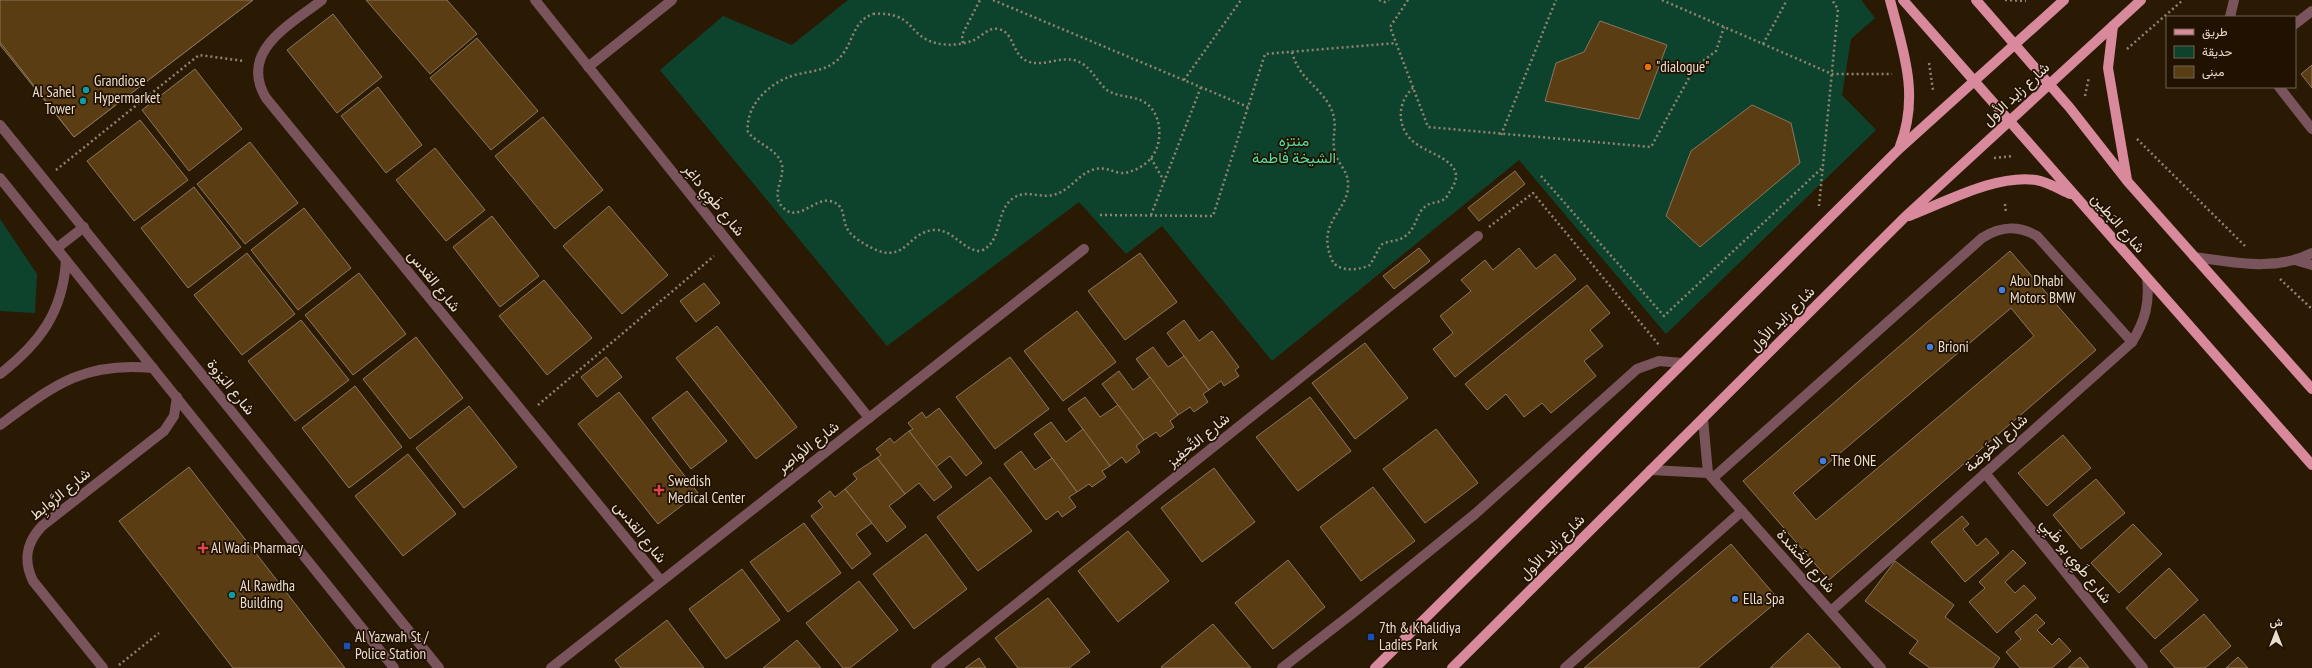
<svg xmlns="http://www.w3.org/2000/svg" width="2312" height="668" font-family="'PT Sans Narrow',Vazirmatn,sans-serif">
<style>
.green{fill:#0d432d}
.building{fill:#5a3d13;stroke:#8a765d;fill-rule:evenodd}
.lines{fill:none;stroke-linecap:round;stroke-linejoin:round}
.path{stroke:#928371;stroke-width:2.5;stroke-dasharray:2 3;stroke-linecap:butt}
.minor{stroke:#7a545d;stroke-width:10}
.major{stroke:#d88a9c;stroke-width:10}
.food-dot{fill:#e8710a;stroke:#211100;stroke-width:1.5}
.culture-dot{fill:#0f9aa8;stroke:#211100;stroke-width:1.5}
.shop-dot{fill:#3f7fe0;stroke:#211100;stroke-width:1.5}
.health-dot{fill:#e0444e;stroke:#211100;stroke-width:1.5}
.transit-dot{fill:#1a4fb4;stroke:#211100;stroke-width:1.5}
.labels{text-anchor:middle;stroke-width:3.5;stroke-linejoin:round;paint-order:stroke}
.poi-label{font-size:15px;fill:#eaded0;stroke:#211100;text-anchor:start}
.street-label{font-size:15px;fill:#eaded0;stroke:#211100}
.park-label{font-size:15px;fill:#56dda2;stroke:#211100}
</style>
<rect width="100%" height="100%" fill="#2b1a03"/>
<g class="green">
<path d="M848,0H1861L1875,18L1851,39L1842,95L1876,130L1666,334L1519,160L1272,361L1162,226L1126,254L1079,202L887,346L660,70L723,16L792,45Z"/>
<path d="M0,219L37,274L35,313L0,311Z"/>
</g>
<g class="building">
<path d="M0,0H48L74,21L87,11L102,30L105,28L113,38L150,10L142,0H253L74,137L0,45Z"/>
<path d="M0,0H253L74,137L0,42Z"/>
<path d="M366,0H447L477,34L430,74Z"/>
<path d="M333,14L382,77L337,113L287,50Z"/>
<path d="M1600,21L1667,45L1639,119L1545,101L1556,63L1584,52Z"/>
<path d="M477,38L538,111L491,150L430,78Z"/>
<path d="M2312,65V88L2301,74Z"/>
<path d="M195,69L242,129L189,171L142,110Z"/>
<path d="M378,87L422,145L386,173L341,116Z"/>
<path d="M1752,105L1791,123L1800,163L1700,247L1666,216L1691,151Z"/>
<path d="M543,117L603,190L555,229L495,156Z"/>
<path d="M140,120L188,180L134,221L87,161Z"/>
<path d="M250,142L298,203L245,244L197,184Z"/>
<path d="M435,148L485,210L446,241L396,180Z"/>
<path d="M1515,171L1525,184L1479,221L1468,208Z"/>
<path d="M194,187L241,247L188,288L141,228Z"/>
<path d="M609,206L668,275L622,314L563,246Z"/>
<path d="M304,208L351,268L298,310L251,250Z"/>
<path d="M492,216L539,276L500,307L453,247Z"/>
<path d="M1419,248L1430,261L1394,289L1383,276Z"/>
<path d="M1519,248L1536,269L1555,254L1576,279L1455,377L1433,349L1453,333L1440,316L1471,291L1461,280L1485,260L1493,270Z"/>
<path d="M2010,251L2096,350L1829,580L1743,481ZM2011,308L2034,336L1816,520L1793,493Z"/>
<path d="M247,253L295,314L242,355L194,295Z"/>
<path d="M1140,253L1177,302L1125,340L1088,291Z"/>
<path d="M359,273L406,334L353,375L305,315Z"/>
<path d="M544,280L592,338L547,375L499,316Z"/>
<path d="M704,283L720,303L696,322L680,301Z"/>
<path d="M1587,285L1610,313L1590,330L1603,346L1584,361L1596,376L1551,413L1542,403L1524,417L1506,394L1487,410L1465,384Z"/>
<path d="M1077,311L1116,362L1063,401L1024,351Z"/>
<path d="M301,320L349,380L295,421L248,361Z"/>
<path d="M1184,320L1199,341L1212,331L1239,367L1235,370L1239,376L1224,386L1221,381L1209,390L1167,333Z"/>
<path d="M717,326L797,427L756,459L676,358Z"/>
<path d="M416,337L463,398L410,439L363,379Z"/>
<path d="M1365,343L1408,398L1355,439L1312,383Z"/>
<path d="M1153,347L1168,367L1184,356L1209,390L1203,394L1208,402L1194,412L1190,407L1178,415L1136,359Z"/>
<path d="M606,357L622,377L597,397L581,377Z"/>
<path d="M1010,357L1049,409L995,449L956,397Z"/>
<path d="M1119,371L1133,390L1150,377L1178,415L1170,421L1174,427L1160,437L1156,432L1144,440L1102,384Z"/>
<path d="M355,386L402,447L349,488L302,428Z"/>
<path d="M687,391L727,441L691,469L652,418Z"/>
<path d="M619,392L698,493L658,524L578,424Z"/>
<path d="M1085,397L1100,417L1118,405L1144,440L1136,446L1140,452L1126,463L1122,457L1110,466L1068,409Z"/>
<path d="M1310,397L1351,451L1298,491L1256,437Z"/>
<path d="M469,406L517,467L464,508L416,448Z"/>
<path d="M939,408L982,463L966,476L950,456L936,467L909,431L913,429L908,423L922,412L926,418Z"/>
<path d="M1051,422L1066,442L1083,429L1110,466L1102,471L1106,477L1092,487L1089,484L1077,492L1034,434Z"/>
<path d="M1436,429L1478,483L1425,523L1383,469Z"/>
<path d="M909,431L952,487L934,501L919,483L905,494L877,458L881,455L876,449L890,438L894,443Z"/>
<path d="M2063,435L2091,468L2047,506L2018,473Z"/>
<path d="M1021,451L1035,470L1052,458L1077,492L1069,497L1076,507L1062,517L1058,511L1046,520L1004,464Z"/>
<path d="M408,454L456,514L403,556L355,496Z"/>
<path d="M877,458L905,494L889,506L906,527L887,542L845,489L857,479L853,474Z"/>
<path d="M189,467L345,668H233L119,521Z"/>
<path d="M1214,468L1255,522L1202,562L1161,508Z"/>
<path d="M990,477L1032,531L978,571L937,517Z"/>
<path d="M2096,479L2125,513L2081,549L2053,515Z"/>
<path d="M1373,487L1415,541L1361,581L1320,527Z"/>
<path d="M845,489L872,523L856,534L871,554L852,569L811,516L823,507L818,501L830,491L835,497Z"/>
<path d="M1962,516L1969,524L1963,529L1977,546L1986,538L1999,553L1965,582L1931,542Z"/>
<path d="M804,523L841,573L788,612L750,562Z"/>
<path d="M2133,524L2162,554L2119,593L2091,563Z"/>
<path d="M1128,531L1169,581L1118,622L1078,571Z"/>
<path d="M926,534L967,589L914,629L873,574Z"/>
<path d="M1731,544L1779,600L1698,668H1584Z"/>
<path d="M2013,550L2026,563L2005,582L2015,593L2024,585L2036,598L1997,633L1969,602L1985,588L1979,582Z"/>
<path d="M1288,560L1325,607L1273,649L1235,603Z"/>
<path d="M1895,561L1954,605L1945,617L2000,658L1993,668H1930L1909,653L1918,641L1865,601Z"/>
<path d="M2169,568L2198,600L2155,639L2126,608Z"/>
<path d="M742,569L780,620L726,659L689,609Z"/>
<path d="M859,581L898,630L850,668H843L806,623Z"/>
<path d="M1048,598L1090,652L1069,668H1018L995,638Z"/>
<path d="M2036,614L2045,623L2037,630L2052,645L2059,638L2071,651L2052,668H2020L2006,652L2021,639L2015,632Z"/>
<path d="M2204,614L2231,646L2205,668H2175L2160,651Z"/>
<path d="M667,620L704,668H621L615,660Z"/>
<path d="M1213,624L1251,668H1162L1161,667Z"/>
<path d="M1808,633L1841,668H1770Z"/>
<path d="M797,640L821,668H763Z"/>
<path d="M2080,657L2089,668H2068Z"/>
<path d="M2238,657L2248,668H2226Z"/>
<path d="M979,658L986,668H965Z"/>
</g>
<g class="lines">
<g class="path">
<path d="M993,0L1248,107"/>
<path d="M1379,0L1385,2L1389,0"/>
<path d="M1408,0L1390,27L1428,127L1651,147L1695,67L1716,51L1724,27"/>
<path d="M1662,0L1832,74H1892"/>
<path d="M2005,0L2026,1"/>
<path d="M873,14C915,11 907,36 936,43C947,46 963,45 974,40C982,36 989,27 998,29C1014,31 1012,55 1027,61C1043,68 1061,55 1077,61C1091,66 1096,81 1107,90C1119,98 1132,95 1144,102C1162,112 1164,143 1151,158C1145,166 1130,174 1120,173C1111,171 1105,167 1096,169C1079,172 1071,191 1053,195C1040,198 1027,190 1015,197C994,209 1004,241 981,251C962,251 954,229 934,230C907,232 906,265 872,248C864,244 852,237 848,230C841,219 847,205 830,201C815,198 800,220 786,210C768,197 785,180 782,165C778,149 757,144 748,132C745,107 767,85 789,77C804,71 821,73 835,62C854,48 850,22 873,14Z"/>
<path d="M963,43L962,35L980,0"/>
<path d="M1763,44L1787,0"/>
<path d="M2127,49L2183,0"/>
<path d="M1292,52C1299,78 1315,83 1328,103C1341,124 1330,135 1335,153C1338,164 1348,171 1348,183C1350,211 1315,221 1332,260C1338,273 1360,270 1370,265L1381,245C1388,240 1397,242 1404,237C1417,229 1416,212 1426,206C1431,202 1438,203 1443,200C1448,197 1449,192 1452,188C1468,163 1432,155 1418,145C1397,132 1395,104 1413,88"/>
<path d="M1929,63L1933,90"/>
<path d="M1184,80L1241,0"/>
<path d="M2085,96L2089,77"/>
<path d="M1501,135L1556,0"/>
<path d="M2137,139L2246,247"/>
<path d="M1151,158L1164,181"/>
<path d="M1994,158L2014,156"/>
<path d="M56,170L199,55L244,61"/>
<path d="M1541,176L1664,316L1822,168"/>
<path d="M2005,204L2006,213"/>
<path d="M1819,206L1838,9L1832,0"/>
<path d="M1100,215L1213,216L1265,54L1396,43"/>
<path d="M1151,215L1201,87"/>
<path d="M1489,227L1533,193L1659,345"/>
<path d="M2280,279L2312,309"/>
<path d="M538,405L714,256"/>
<path d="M119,665L159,633"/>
</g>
<g class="minor">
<path d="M322,0C290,25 238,51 266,98L661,581"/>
<path d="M535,0L869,418"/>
<path d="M2230,17L2234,0"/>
<path d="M2295,24L2312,11"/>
<path d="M588,67L672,0"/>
<path d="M2279,87L2312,129"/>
<path d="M0,125L439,668"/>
<path d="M0,178L394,668"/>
<path d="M57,248L84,227"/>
<path d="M2194,257C2234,262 2274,272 2312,253"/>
<path d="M2295,260L2312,265"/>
<path d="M0,374C40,343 63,312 66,260"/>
<path d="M1703,419L1708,473L1881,668"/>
<path d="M0,425C53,386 83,361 153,368"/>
<path d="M1651,470L1708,473"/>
<path d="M1985,473L2143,668"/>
<path d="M1713,478L1982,238C2001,226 2018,225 2037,236L2132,342"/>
<path d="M1831,611L2132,342C2145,321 2150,303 2147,278"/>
<path d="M103,668L33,581C23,560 26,543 42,526L164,431L174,416L177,397"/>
<path d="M551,668L1084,249"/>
<path d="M936,668L1478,236"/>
<path d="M1282,668L1358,609L1475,514L1637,369L1659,361L1682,363"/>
<path d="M1565,668L1742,511"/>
</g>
<g class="major">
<path d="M1890,0C1903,50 1920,95 1900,146"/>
<path d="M1903,0L2312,465"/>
<path d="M1976,0L2070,108L2128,182L2312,389"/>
<path d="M2113,26L2108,68L2127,180"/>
<path d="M1909,216C1946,202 1996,174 2036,180C2048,182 2059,189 2070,194"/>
<path d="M1375,668L1899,149L2064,0"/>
<path d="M1452,668L1904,218L2141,0"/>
</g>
</g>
<circle class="food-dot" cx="1648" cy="67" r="4"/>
<g class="culture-dot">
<circle cx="86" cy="90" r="4"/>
<circle cx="83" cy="101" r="4"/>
<circle cx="232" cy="595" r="4"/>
</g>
<g class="shop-dot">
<circle cx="2002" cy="290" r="4"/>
<circle cx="1930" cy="347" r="4"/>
<circle cx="1823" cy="461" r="4"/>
<circle cx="1735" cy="599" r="4"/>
</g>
<g class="health-dot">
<path d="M657 484h4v4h4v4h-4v4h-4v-4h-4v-4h4z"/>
<path d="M201 542h4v4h4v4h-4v4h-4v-4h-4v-4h4z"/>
</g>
<g class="transit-dot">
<rect x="1367" y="633" width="8" height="8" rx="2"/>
<rect x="343" y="642" width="8" height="8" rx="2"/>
</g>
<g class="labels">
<g class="poi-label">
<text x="1656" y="72">"dialogue"</text>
<text x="94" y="86">Grandiose<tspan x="94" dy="17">Hypermarket</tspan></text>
<text x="75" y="97" text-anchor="end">Al Sahel<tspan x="75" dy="17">Tower</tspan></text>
<text x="2010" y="286">Abu Dhabi<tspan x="2010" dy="17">Motors BMW</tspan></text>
<text x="1938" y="352">Brioni</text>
<text x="1831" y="466">The ONE</text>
<text x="668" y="486">Swedish<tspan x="668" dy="17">Medical Center</tspan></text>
<text x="211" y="553">Al Wadi Pharmacy</text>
<text x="240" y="591">Al Rawdha<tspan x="240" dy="17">Building</tspan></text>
<text x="1743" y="604">Ella Spa</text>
<text x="1379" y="633">7th &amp; Khalidiya<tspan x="1379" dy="17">Ladies Park</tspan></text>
<text x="355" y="642">Al Yazwah St /<tspan x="355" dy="17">Police Station</tspan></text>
</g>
<g class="street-label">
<text transform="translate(2016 94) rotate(-43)" y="5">شارع زايد الأول</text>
<text transform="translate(714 200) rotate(51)" y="5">شارع طَوِي داغِر</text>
<text transform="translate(2118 223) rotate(49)" y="5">شارع البَطِين</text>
<text transform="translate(434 281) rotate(51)" y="5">شارع القدس</text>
<text transform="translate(1782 319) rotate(-45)" y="5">شارع زايد الأول</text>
<text transform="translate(231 387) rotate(51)" y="5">شارع اليَزوة</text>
<text transform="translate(1198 440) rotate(-39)" y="5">شارع التَّحفِيز</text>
<text transform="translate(1996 443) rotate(-42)" y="5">شارع الخَوضة</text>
<text transform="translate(808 447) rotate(-38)" y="5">شارع الأواصِر</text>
<text transform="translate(60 494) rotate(-39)" y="5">شارع الرَّوابِط</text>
<text transform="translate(640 532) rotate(51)" y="5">شارع القدس</text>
<text transform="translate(1552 547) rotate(-45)" y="5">شارع زايد الأول</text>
<text transform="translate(1806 561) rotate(48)" y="5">شارع الخَشدة</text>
<text transform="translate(2076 561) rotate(51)" y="5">شارع طَوِي بو ظَبِي</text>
</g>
<g class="park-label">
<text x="1294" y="146">منتزه<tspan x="1294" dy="17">الشيخة فاطمة</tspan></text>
</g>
</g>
<rect x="2166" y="16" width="130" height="72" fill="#211100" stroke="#716353"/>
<rect x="2174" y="29" width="20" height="6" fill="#d88a9c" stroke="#716353"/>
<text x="2202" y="36" font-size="12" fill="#eaded0">طريق</text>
<rect x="2174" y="46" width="20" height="12" fill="#0d432d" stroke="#716353"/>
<text x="2202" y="56" font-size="12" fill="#eaded0">حديقة</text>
<rect x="2174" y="66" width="20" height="12" fill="#5a3d13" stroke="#716353"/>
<text x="2202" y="76" font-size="12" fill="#eaded0">مبنى</text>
<g transform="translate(2276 632)" stroke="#211100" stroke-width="3" paint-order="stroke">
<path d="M0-3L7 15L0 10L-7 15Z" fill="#eaded0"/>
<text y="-6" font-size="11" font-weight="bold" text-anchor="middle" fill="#eaded0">ش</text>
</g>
</svg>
